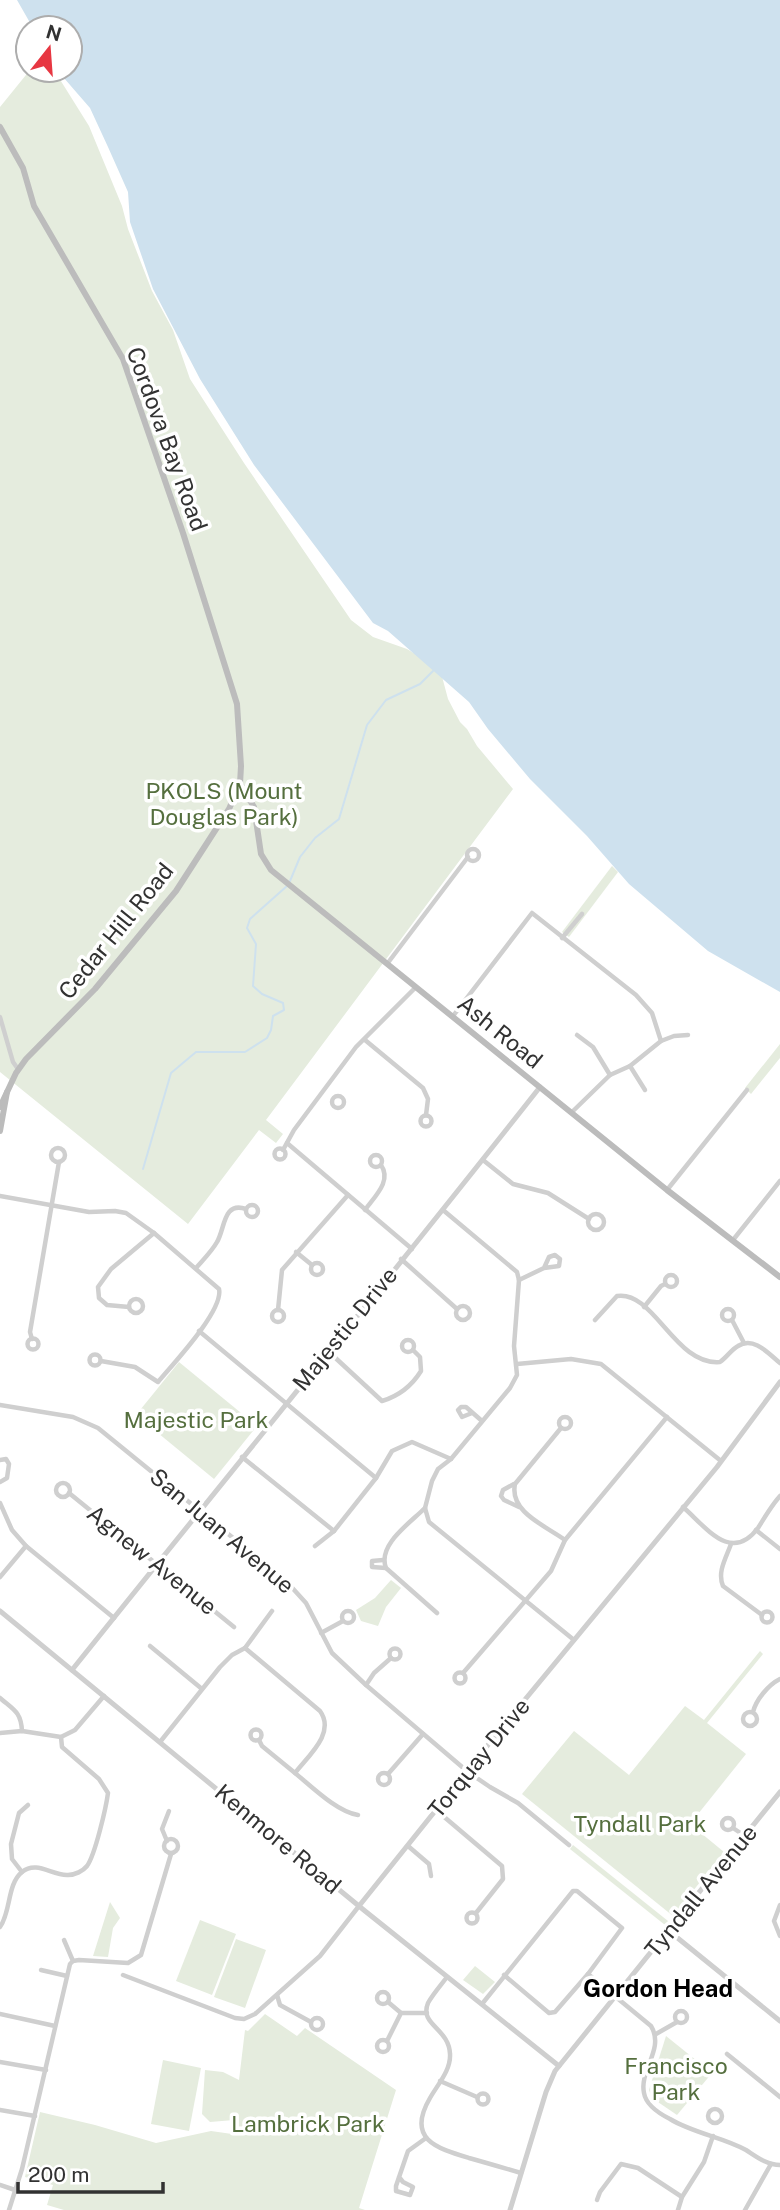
<svg xmlns="http://www.w3.org/2000/svg" width="780" height="2210" font-family="'Public Sans',sans-serif">
<style>
.green{fill:#e5ecde}
.water{fill:#cee1ee}
.lines{fill:none;stroke-linecap:round;stroke-linejoin:round}
.stream{stroke:#cee1ee;stroke-width:2}
.minor{stroke:#cfcfcf;stroke-width:4.5}
.tertiary{stroke:#cfcfcf;stroke-width:5}
.secondary{stroke:#bcbcbc;stroke-width:6}
.labels{text-anchor:middle;stroke-width:7;stroke-linejoin:round;paint-order:stroke}
.street-label{font-size:23px;fill:#323232;stroke:#fff}
.park-label{font-size:23px;fill:#556f3e;stroke:#fff}
.neighbourhood-label{font-size:24px;font-weight:bold;fill:#000;stroke:#fff}
</style>
<rect width="100%" height="100%" fill="#fff"/>
<g class="green">
<path d="M30,70H54L89,126L122,206L128,229L152,291L173,330L190,379L244,463L351,620L373,637L407,649L440,669L448,699L460,722L467,729L477,746L513,789L266,1120L283,1134L276,1143L259,1130L188,1224L0,1072V107Z"/>
<path d="M612,866L618,872L569,937L562,932Z"/>
<path d="M780,1044V1058L751,1094L745,1088Z"/>
<path d="M179,1362L257,1426L214,1479L136,1415Z"/>
<path d="M391,1580L401,1588L386,1607L378,1626L361,1621L356,1610L375,1598Z"/>
<path d="M760,1651L763,1654L707,1723L746,1754L690,1824L724,1852L673,1916L522,1794L574,1731L629,1775L685,1706L704,1720Z"/>
<path d="M573,1845L668,1921L665,1925L570,1849Z"/>
<path d="M110,1902L120,1918L113,1928L108,1957L93,1956Z"/>
<path d="M200,1920L236,1934L212,1995L176,1981Z"/>
<path d="M236,1939L266,1950L245,2008L214,1997Z"/>
<path d="M475,1966L495,1982L483,1994L463,1980Z"/>
<path d="M265,2014L297,2036L305,2028L396,2090L359,2208L365,2210H64L47,2205L53,2185L25,2177L40,2112L95,2125L156,2143L211,2131L232,2134L234,2120L210,2122L202,2114L205,2070L223,2072L239,2080L245,2030L248,2031Z"/>
<path d="M666,2036L712,2073L677,2115L652,2098L649,2090Z"/>
<path d="M163,2060L201,2068L189,2131L151,2124Z"/>
</g>
<path class="water" d="M17,0H780V992L708,951L629,884L587,836L530,779L488,729L469,702L388,631L373,623L254,465L200,379L153,289L130,222L128,192L108,147L90,108L57,70H70V28H33Z"/>
<g class="lines">
<g class="stream">
<path d="M290,881L300,857L315,838L339,819L367,725L386,700L420,684L433,671"/>
<path d="M143,1169L171,1073L196,1052H245L267,1038L271,1030L273,1016L284,1010L283,1003L262,994L253,986L256,944L247,928L250,919L287,886"/>
</g>
<g class="minor">
<circle cx="473" cy="855" r="6"/>
<path d="M562,938L582,914"/>
<path d="M387,964L468,857"/>
<path d="M453,1016L532,913L636,995L652,1013L661,1041L630,1066L610,1075L572,1112"/>
<path d="M0,1017L13,1062L18,1069"/>
<path d="M577,1035L593,1047L610,1075"/>
<path d="M365,1040L423,1088L428,1099L426,1115"/>
<path d="M661,1041L674,1036L688,1035"/>
<path d="M630,1066L645,1090"/>
<circle cx="338" cy="1102" r="6"/>
<circle cx="426" cy="1121" r="5.5"/>
<path d="M287,1143L412,1249"/>
<circle cx="58" cy="1155" r="7"/>
<circle cx="280" cy="1154" r="5.5"/>
<path d="M283,1150L294,1130L356,1047L416,987"/>
<circle cx="376" cy="1161" r="6"/>
<path d="M483,1160L513,1184L548,1193L589,1219"/>
<path d="M667,1190L747,1090"/>
<path d="M0,1196L89,1212L115,1211L126,1213L154,1233L219,1289C224,1310 173,1364 158,1382L135,1367L101,1361"/>
<circle cx="252" cy="1211" r="6"/>
<path d="M365,1210C375,1196 392,1181 381,1165"/>
<path d="M443,1210L517,1272L519,1280L514,1346L517,1375L510,1388L451,1459L438,1469L432,1481L425,1508L429,1522L574,1640"/>
<circle cx="596" cy="1222" r="8"/>
<path d="M733,1240L780,1181"/>
<path d="M296,1252L312,1265"/>
<path d="M401,1259L457,1309"/>
<circle cx="317" cy="1269" r="6"/>
<path d="M196,1268C203,1260 212,1251 217,1242C225,1229 223,1201 246,1209"/>
<circle cx="671" cy="1281" r="6"/>
<path d="M519,1280L544,1268L559,1266L560,1259L555,1255L549,1257L544,1268"/>
<circle cx="136" cy="1306" r="7"/>
<circle cx="463" cy="1313" r="7"/>
<path d="M129,1307L107,1305L99,1298L98,1287L111,1269L154,1233"/>
<path d="M644,1307L661,1286L665,1284"/>
<circle cx="728" cy="1315" r="6"/>
<path d="M278,1310L282,1270L348,1195"/>
<circle cx="278" cy="1316" r="6"/>
<path d="M595,1320L617,1296C654,1290 675,1366 720,1362C727,1357 731,1350 738,1346C754,1336 769,1354 780,1363"/>
<path d="M732,1320L744,1343"/>
<path d="M199,1331L376,1478"/>
<circle cx="33" cy="1344" r="5.5"/>
<path d="M32,1339L30,1332L59,1162"/>
<circle cx="408" cy="1346" r="6"/>
<path d="M329,1352L382,1401C399,1396 411,1387 421,1371L420,1357L413,1350"/>
<circle cx="95" cy="1360" r="5.5"/>
<path d="M517,1364L571,1359L601,1364L721,1461"/>
<path d="M0,1405L73,1417L98,1428L286,1581L306,1603L332,1653L366,1685L468,1772L490,1787L518,1803L569,1845"/>
<path d="M472,1413L462,1417L458,1410L461,1407H466L482,1421"/>
<circle cx="565" cy="1423" r="6"/>
<path d="M561,1428L515,1484C509,1512 546,1526 565,1540"/>
<path d="M242,1457L334,1531"/>
<path d="M0,1460L6,1459L9,1464L7,1478L0,1482"/>
<circle cx="63" cy="1490" r="7"/>
<path d="M514,1484L503,1490L501,1496L504,1500L519,1507"/>
<path d="M69,1493L234,1627"/>
<path d="M0,1503L12,1530L26,1546L114,1618"/>
<path d="M683,1507C706,1527 731,1564 758,1528C765,1517 771,1506 780,1496"/>
<path d="M425,1508C410,1523 377,1545 386,1568L437,1613"/>
<path d="M756,1530L780,1549"/>
<path d="M731,1544C726,1558 717,1572 723,1586L762,1615"/>
<path d="M315,1546L334,1531L376,1478L392,1451L412,1442L451,1459"/>
<path d="M383,1560L372,1561V1567L386,1568"/>
<path d="M0,1577L26,1546"/>
<circle cx="348" cy="1617" r="6"/>
<circle cx="767" cy="1617" r="5.5"/>
<path d="M321,1633L343,1621"/>
<path d="M150,1646L202,1689"/>
<path d="M245,1648L320,1711C336,1733 308,1756 295,1773C311,1786 337,1812 358,1815"/>
<circle cx="395" cy="1654" r="5.5"/>
<circle cx="460" cy="1678" r="5.5"/>
<path d="M463,1673L551,1571L565,1540L667,1417"/>
<path d="M366,1685L374,1673L391,1658"/>
<path d="M0,1698C14,1710 21,1712 22,1731"/>
<circle cx="750" cy="1719" r="7"/>
<path d="M753,1712C756,1700 768,1685 780,1679"/>
<circle cx="256" cy="1735" r="5.5"/>
<path d="M0,1733L22,1731L61,1737L75,1730L104,1696"/>
<path d="M259,1740L262,1746L295,1773"/>
<path d="M160,1742L220,1667L232,1655L245,1648L272,1611"/>
<circle cx="384" cy="1779" r="6"/>
<path d="M388,1774L423,1734"/>
<path d="M436,1810L502,1866L503,1879L476,1913"/>
<circle cx="728" cy="1824" r="6"/>
<path d="M733,1828L745,1836"/>
<circle cx="171" cy="1846" r="7"/>
<path d="M167,1841L162,1829L169,1811"/>
<path d="M408,1846L429,1864L431,1876"/>
<path d="M22,1872L12,1859L11,1844L19,1813L28,1805"/>
<path d="M780,1905L774,1921L780,1936"/>
<circle cx="472" cy="1918" r="5.5"/>
<path d="M0,1927C11,1912 7,1884 22,1872C37,1860 52,1876 68,1875C75,1875 83,1871 87,1866C95,1855 106,1808 108,1793L99,1779L62,1747L61,1737"/>
<path d="M64,1940L73,1961"/>
<path d="M41,1970L67,1976"/>
<path d="M588,1974L651,2026C665,2049 639,2070 644,2093C646,2105 660,2114 670,2119C693,2133 722,2137 746,2150C757,2157 767,2165 780,2165"/>
<path d="M123,1975L235,2018L244,2019L255,2014L320,1956L359,1906"/>
<path d="M447,1977C441,1985 433,1994 428,2003C419,2025 449,2028 450,2054C451,2070 438,2084 430,2098C406,2139 436,2148 469,2158C487,2163 504,2168 521,2173"/>
<circle cx="383" cy="1998" r="6"/>
<path d="M277,1995L280,2005L311,2022"/>
<path d="M388,2002L401,2013"/>
<path d="M482,2004L573,1891H577L622,1928L588,1974L555,2012L549,2013L504,1975"/>
<circle cx="681" cy="2017" r="6"/>
<path d="M0,2014L55,2026"/>
<circle cx="317" cy="2024" r="6"/>
<path d="M656,2034L677,2022"/>
<circle cx="383" cy="2046" r="6"/>
<path d="M387,2041L401,2013H427"/>
<path d="M727,2054L780,2097"/>
<path d="M0,2062L46,2070"/>
<path d="M440,2081L477,2097"/>
<circle cx="483" cy="2099" r="5.5"/>
<circle cx="715" cy="2116" r="7"/>
<path d="M0,2110L35,2116"/>
<path d="M399,2177L403,2182L413,2187L410,2195L396,2191V2186L408,2151L426,2138"/>
<path d="M0,2185L15,2190"/>
<path d="M597,2200L600,2192L621,2164L638,2168L682,2197"/>
<path d="M9,2210L22,2169L70,1964L73,1961L79,1960L128,1963L141,1955L171,1854"/>
<path d="M678,2210L682,2197L704,2162L713,2136"/>
<path d="M745,2210L771,2164"/>
</g>
<g class="tertiary">
<path d="M0,1611L365,1911L559,2066"/>
<path d="M72,1670C228,1475 386,1283 540,1087"/>
<path d="M359,1906L504,1725L717,1467L780,1382"/>
<path d="M669,1931L780,2021"/>
<path d="M510,2210L546,2092L555,2071L780,1792"/>
</g>
<g class="secondary">
<path d="M0,127L23,168L34,206L123,359L183,533L237,704L241,766L240,784L229,809L176,891L95,989L26,1059L16,1073L0,1107"/>
<path d="M240,784L254,807L261,854L271,870L667,1190L780,1277"/>
<path d="M0,1131L7,1092"/>
</g>
</g>
<g class="labels">
<g class="street-label">
<text transform="translate(167 439) rotate(70)" y="8">Cordova Bay Road</text>
<text transform="translate(116 931) rotate(-51)" y="8">Cedar Hill Road</text>
<text transform="translate(500 1032) rotate(39)" y="8">Ash Road</text>
<text transform="translate(345 1329) rotate(-51)" y="8">Majestic Drive</text>
<text transform="translate(222 1531) rotate(40)" y="8">San Juan Avenue</text>
<text transform="translate(152 1560) rotate(39)" y="8">Agnew Avenue</text>
<text transform="translate(479 1758) rotate(-51)" y="8">Torquay Drive</text>
<text transform="translate(278 1839) rotate(40)" y="8">Kenmore Road</text>
<text transform="translate(701 1891) rotate(-51)" y="8">Tyndall Avenue</text>
</g>
<g class="park-label">
<text x="224" y="799">PKOLS (Mount<tspan x="224" dy="26">Douglas Park)</tspan></text>
<text x="196" y="1428">Majestic Park</text>
<text x="640" y="1832">Tyndall Park</text>
<text x="676" y="2074">Francisco<tspan x="676" dy="26">Park</tspan></text>
<text x="308" y="2132">Lambrick Park</text>
</g>
<g class="neighbourhood-label">
<text x="658" y="1997">Gordon Head</text>
</g>
</g>
<g transform="translate(49 49) rotate(17)"><circle r="33" fill="#ffffff" stroke="#adadad" stroke-width="2"/>
<path d="M0-5L12 26L0 18L-12 26Z" fill="#e73742"/>
<text y="-10" font-size="19" font-weight="bold" text-anchor="middle" fill="#323232">N</text>
</g>
<path d="M18 2182v10h145v-10" fill="none" stroke="#323232" stroke-width="3.5"/>
<text x="28" y="2182" font-size="21" fill="#323232" stroke="#ffffff" stroke-width="5" paint-order="stroke">200 m</text>
</svg>
